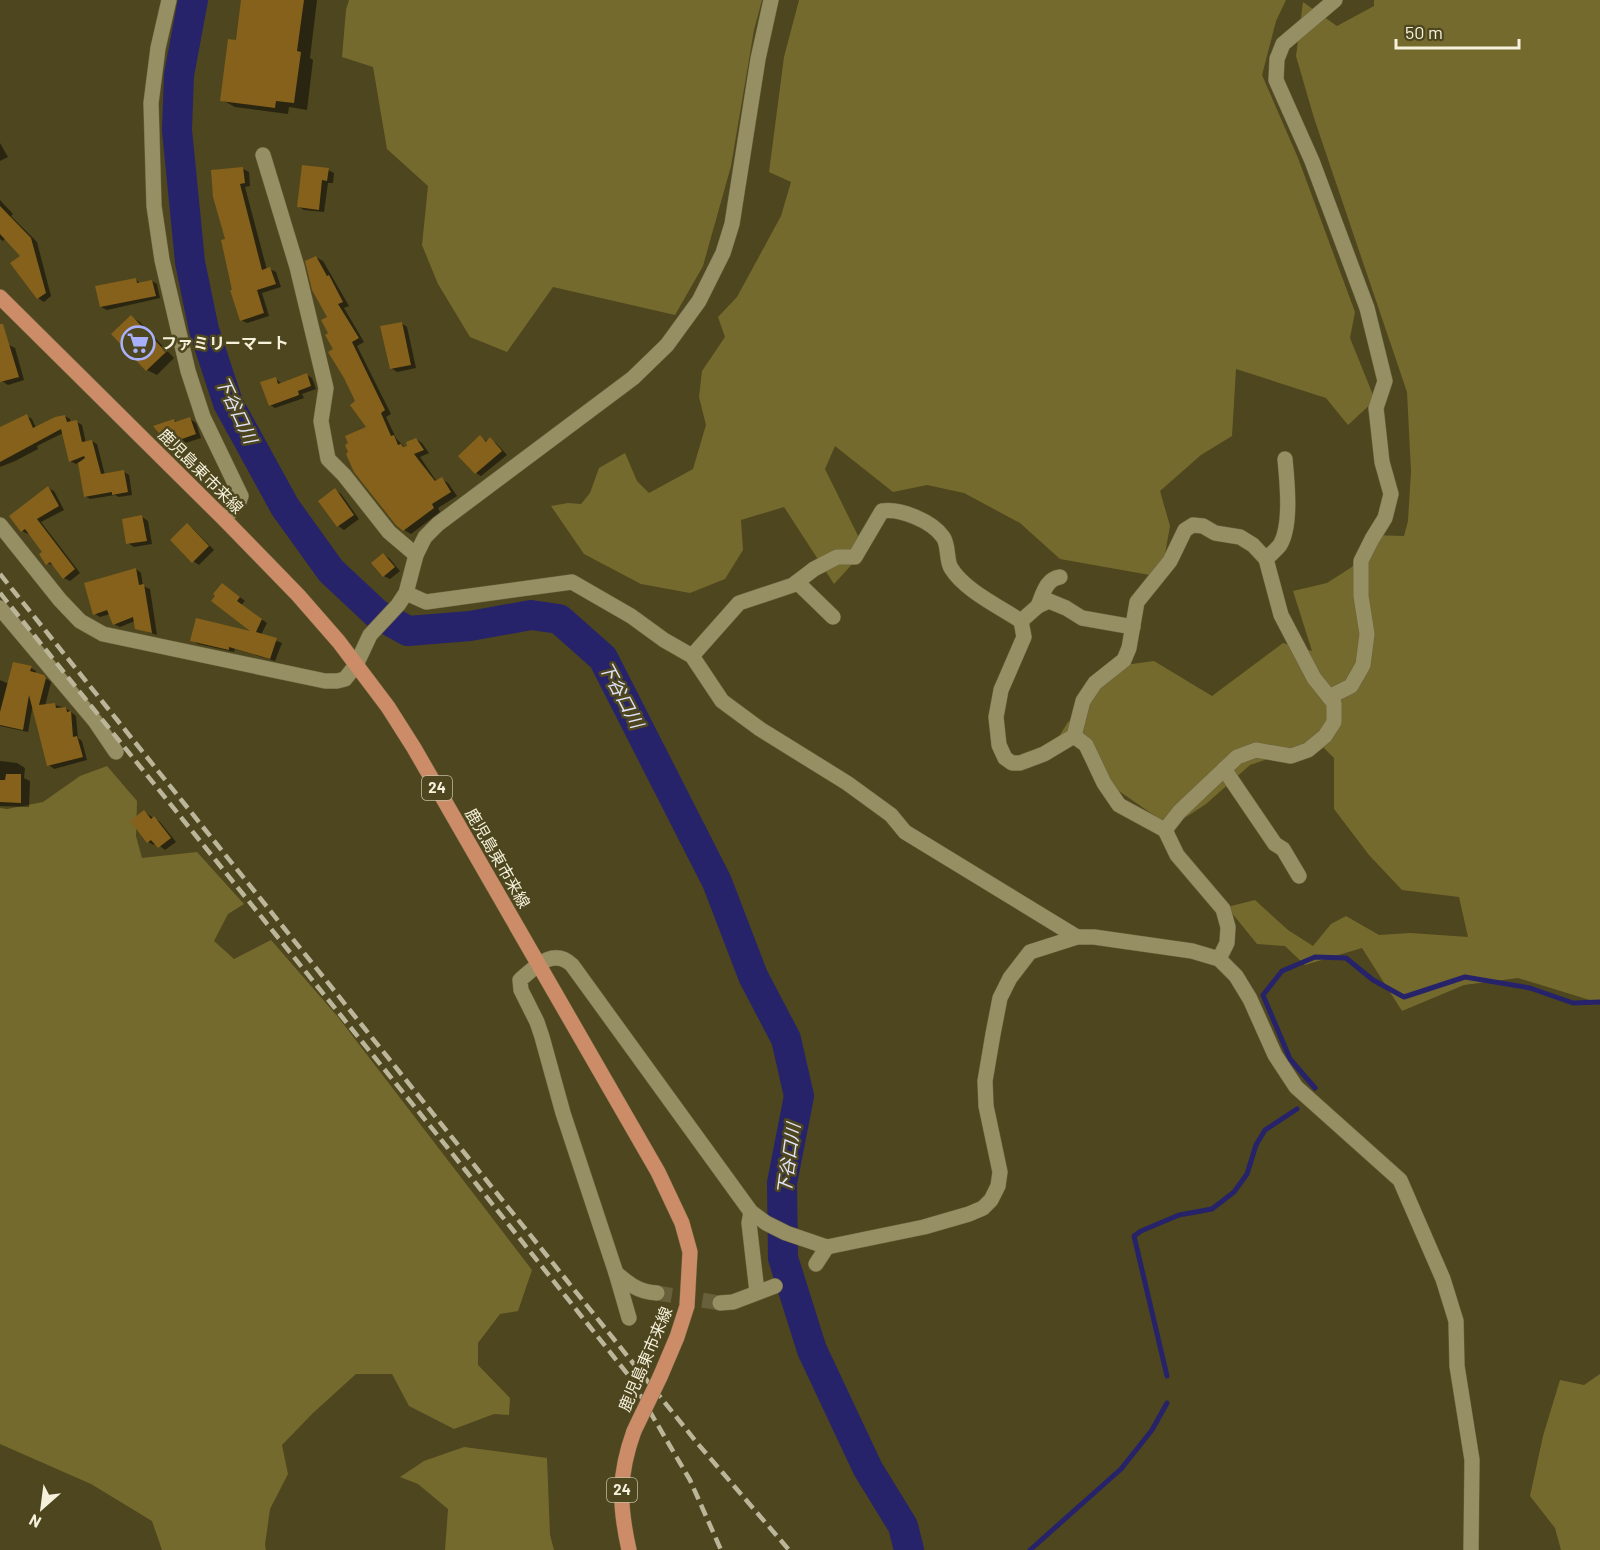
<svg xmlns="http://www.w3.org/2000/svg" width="1600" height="1550" font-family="Barlow,'Noto Sans JP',sans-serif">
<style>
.green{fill:#756a2d}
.shadow{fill:#0007}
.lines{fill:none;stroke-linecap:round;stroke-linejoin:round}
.stream{stroke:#26236a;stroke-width:5}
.river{stroke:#26236a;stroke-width:30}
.building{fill:#86611b}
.minor-tunnel{stroke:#67603a;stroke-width:15;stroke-dasharray:15 8;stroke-linecap:butt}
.minor-casing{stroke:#6a633e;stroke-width:16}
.major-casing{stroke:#6a633e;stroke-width:16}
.minor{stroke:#968f64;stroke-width:15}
.major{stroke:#cc8c67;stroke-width:15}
.rail{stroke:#bbb599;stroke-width:4.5;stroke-dasharray:12 6;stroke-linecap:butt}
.major-bridge-casing{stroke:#6a633e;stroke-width:16;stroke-linecap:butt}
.major-bridge{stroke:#cc8c67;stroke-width:15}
.labels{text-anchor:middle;stroke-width:5;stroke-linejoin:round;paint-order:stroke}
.shield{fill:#4e461e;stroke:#c3bea2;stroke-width:1.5}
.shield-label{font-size:15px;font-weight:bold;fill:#f5f1db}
.poi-label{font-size:16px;font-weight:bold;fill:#f5f1db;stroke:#4e461e;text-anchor:start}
.street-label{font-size:16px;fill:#f5f1db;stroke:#4e461e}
.water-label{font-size:18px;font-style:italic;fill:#e0e3f9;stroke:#4e461e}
</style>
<rect width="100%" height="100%" fill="#4e461e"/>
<g class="green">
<path d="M349,0H762L754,30L731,166L703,266L675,315L553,287L507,352L470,337L438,284L422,245L428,186L387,149L373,67L342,57L346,10Z"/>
<path d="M799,0H1286L1276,21L1262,75L1298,158L1355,312L1350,338L1375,400L1348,425L1326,398L1236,369L1232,436L1201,455L1160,491L1170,526L1161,577L1060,559L1020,523L964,493L927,485L893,492L835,446L825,469L865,550L834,584L784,507L741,520L743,550L725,579L690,593L641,584L584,554L551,506L568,503L581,504L590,493L599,468L625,453L637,481L649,493L693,469L706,425L699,397L702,371L725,337L718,317L737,297L781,216L791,182L769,172L784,57Z"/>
<path d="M1374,0H1600V1000L1593,1001L1518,978L1464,985L1402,1011L1362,948L1305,965L1285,946L1257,944L1227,907L1255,900L1288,930L1313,946L1331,924L1346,916L1379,935L1410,933L1468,937L1459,897L1402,890L1369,855L1334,809V758L1318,742L1250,765L1206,804L1171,827L1116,789L1097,772L1087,736L1051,749L1068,722L1080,713L1117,666L1154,661L1212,696L1283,643L1312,651L1293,591L1327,583L1352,567L1369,535L1404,536L1408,521L1411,471L1407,392L1314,118L1296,56L1303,2L1337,26L1374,6Z"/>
<path d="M107,766L137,801L136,836L142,858L197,852L244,904L228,914L214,941L234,959L271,940L338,1017L532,1270L518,1311L500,1314L478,1343V1365L510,1398L509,1415L494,1414L454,1429L409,1406L392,1374H356L313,1413L282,1445L288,1474L270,1509L265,1545L266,1550H162L152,1521L91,1484L0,1444V808L7,809L43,802L80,776Z"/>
<path d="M1600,1374V1550H1561L1555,1528L1530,1496L1543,1436L1560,1380L1584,1385Z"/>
<path d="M464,1447L547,1458L550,1535L554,1550H445L448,1509L418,1484L400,1477L424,1461Z"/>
</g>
<g class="shadow">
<path d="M242,0H317L310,58L313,60L307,110L289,107L288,114L235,107L222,100L237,41Z"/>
<path d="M0,143L8,157L0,161Z"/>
<path d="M243,169L249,172L250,186L245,187L267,270L270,269L276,272L281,287L262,293L269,316L247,323L241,320L234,291L227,241Z"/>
<path d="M328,170L334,173L333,183H328L324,212L304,210L298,206Z"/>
<path d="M0,200L13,214L11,216L37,242L51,296L44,302L38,298L12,264L22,256L6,238L3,241L0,239Z"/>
<path d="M316,257L323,261L349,306L344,308L364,342L357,346L391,414L386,417L396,438L405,448L416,439L422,443L429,453L420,457L437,482L442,479L448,483L457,496L438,508L440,512L411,534L404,530L357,402L335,350L330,334Z"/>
<path d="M135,279L141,284L152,281L157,284L160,298L107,310L101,307Z"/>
<path d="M131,317L140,322L174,358L157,375L147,370Z"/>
<path d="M401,323L407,327L416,368L397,372L391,368Z"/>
<path d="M9,345L15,348L24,380L8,385L2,381L0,375V347Z"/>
<path d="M307,375L312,378L316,389L302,394L304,398L275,408L270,405L276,379L282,384Z"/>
<path d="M27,416L32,419L36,428L65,416L70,419L71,423L77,422L82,425L86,443L92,441L97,444L105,475L124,472L129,475L132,495L119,497L115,495L90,499L85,496L79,462L76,464L70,461L63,433L37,446L38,449L15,461L0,467V428Z"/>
<path d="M190,419L196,423L201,438L176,446L169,442L174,420L178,423Z"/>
<path d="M480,437L488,442L490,439L496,443L507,455L481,476L476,473Z"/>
<path d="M48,488L54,491L64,510L41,522L80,573L70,581L64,578L55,566L47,563L44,552L30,533L28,534L22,531Z"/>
<path d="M335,490L341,494L359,519L344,530L338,526L320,501Z"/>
<path d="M142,517L148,521L152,544L134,547L128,543Z"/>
<path d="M187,525L193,529L214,550L199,565L193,561Z"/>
<path d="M383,555L389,558L400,571L390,579L384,576Z"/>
<path d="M136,569L141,573L143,586L150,589L157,635L136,628L135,621L120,627L114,624L110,614L100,617L95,614Z"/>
<path d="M228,588L245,601L241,605L267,623L261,635L282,643L275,661L235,649L234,652L198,644L192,640L256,634Z"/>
<path d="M31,668L36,671L35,674L43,676L51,682L45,706L55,705L66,708L76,716L78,738L82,741L87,760L54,769L49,765L33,704L28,732L0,726V680L9,684Z"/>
<path d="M0,761L17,763L25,768L24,778L30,781L29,807L0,806Z"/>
<path d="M144,812L160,822L176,842L165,850L156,843L154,845L148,842Z"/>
</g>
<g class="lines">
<g class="stream">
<path d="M1315,1088L1290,1059L1263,995L1282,971L1315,957L1346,958L1373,980L1404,997L1465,977L1530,988L1573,1003L1600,1002"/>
<path d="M1167,1376L1134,1236L1141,1231L1179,1215L1212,1209L1234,1192L1247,1174L1256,1145L1265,1130L1297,1109"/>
<path d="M1030,1550L1121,1469L1152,1430L1167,1403"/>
</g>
<path class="river" d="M193,0L179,75L177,130L190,262L204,330L228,403L285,507L331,571L377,614L408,631L470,626L531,615L559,619L603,658L717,882L753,976L786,1039L799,1096L782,1183L783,1258L812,1350L868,1469L903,1526L909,1550"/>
</g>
<g class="building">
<path d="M241,0H304L297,51L301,52L294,103L276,101L275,108L220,101L228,39L236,40Z"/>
<path d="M302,165L329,168L327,181L322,180L319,210L297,207Z"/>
<path d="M243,167L245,183L240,184L262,270L270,267L276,284L257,290L264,313L240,321L230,290H232L221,240L225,239L213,197L211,170Z"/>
<path d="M0,206L31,238L46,293L37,299L10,263L20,256L0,234Z"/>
<path d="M316,256L327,276L329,275L343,302L338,304L359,338L352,342L385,410L381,413L391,436L394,435L398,445L401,444L403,447L407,446L406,442L416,438L424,450L414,454L435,481L442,477L451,492L432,504L434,508L403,531L396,525L354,472L346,454L348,452L345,445L348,443L345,436L366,427L350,405L355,401L344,378L328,352L333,349L325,335L328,333L321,320L327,317L312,290L305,261Z"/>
<path d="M136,278L137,283L152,280L156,296L100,307L95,286Z"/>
<path d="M131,315L166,352L146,371L111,334Z"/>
<path d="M402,322L411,365L390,369L380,326Z"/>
<path d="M0,324H3L19,377L0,382Z"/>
<path d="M307,373L311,386L298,391L299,395L269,406L260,382L276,377L278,384Z"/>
<path d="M27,414L33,428L55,417L65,415L67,422L77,420L82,442L92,440L101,474L124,470L128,492L112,495V492L84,497L78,463L85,458L84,456L69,462L61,429L0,462V427Z"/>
<path d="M190,417L196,434L168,444L153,426L174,419L175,422Z"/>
<path d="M480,435L486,442L490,437L502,451L475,474L458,456Z"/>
<path d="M48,486L59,506L37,519L75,569L63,579L50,562L46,565L39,554L42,552L25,529L21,532L9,516Z"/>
<path d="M335,488L354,515L337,527L318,501Z"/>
<path d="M142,515L147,541L126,544L122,519Z"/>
<path d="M187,523L209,546L192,563L170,540Z"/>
<path d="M383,553L395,567L383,577L371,563Z"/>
<path d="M136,568L139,585L144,584L152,633L135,629L133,617L113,625L107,610L93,615L84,583Z"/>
<path d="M222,583L240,597L237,601L262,619L256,632L277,638L270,659L229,647V650L190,641L196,618L250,631L211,601L215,596L213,594Z"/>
<path d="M13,662L32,666L30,671L44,675L46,678L39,705L55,703L56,708L66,707L67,712L71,711L73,737L77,736L83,757L47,766L29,695L23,730L0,725V712Z"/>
<path d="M6,774H21V803L0,802V780H5Z"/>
<path d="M144,810L151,819L154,816L171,838L158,848L151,840L147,843L130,821Z"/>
</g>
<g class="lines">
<path class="minor-tunnel" d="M657,1293L720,1303"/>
<defs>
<g id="minor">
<path d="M169,0L158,48L151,103L154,206L162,260L188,371L203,417L241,496L239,502L224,519"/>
<path d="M263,155L297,267L326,388L321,421L328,459L344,475L389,532L416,555"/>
<path d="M0,525L60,600L80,621L103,634L325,681H337L345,679L356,665L370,635L398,605L406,593L416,555L425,537L438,524L633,378L667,345L699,301L723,253L732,224L758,59L771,0"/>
<path d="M1266,559C1271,554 1276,550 1280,545C1292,525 1287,481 1285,459"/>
<path d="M797,582L833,617"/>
<path d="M406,593L426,602L572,582L631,616L664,640L692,656L722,701L760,729L847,783L891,815L905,832L1077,937"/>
<path d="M1038,606C1043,594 1046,579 1060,577"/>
<path d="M0,608L95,721L116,752"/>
<path d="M1021,621L1038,606L1049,601L1066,608L1082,618L1133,627"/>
<path d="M692,656L739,603L793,585L814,569L837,557H855L882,511C900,508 932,521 943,537C949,545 946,560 951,568C964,590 1000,607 1021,621L1024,637L1001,690L996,717L999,745L1005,758L1012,763H1020L1044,754L1074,736L1086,745L1104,783L1119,805L1165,830L1177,855L1223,909L1228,927L1227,943L1219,959"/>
<path d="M1329,697L1351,686L1363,665L1367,634L1361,596V561L1372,539L1385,518L1391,494L1382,462L1376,408L1385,381L1367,308L1312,161L1276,80L1277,59L1283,44L1335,0"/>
<path d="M1074,736L1083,701L1095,683L1124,660L1129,648L1137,602L1170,561L1185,530L1193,525L1203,526L1215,533L1240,537L1253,545L1266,559L1281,615L1314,678L1334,703V722L1325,736L1308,750L1291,756L1256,750L1237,757L1179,812L1165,830"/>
<path d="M1224,769L1275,844L1283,849L1299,876"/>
<path d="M751,1212L749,1223L757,1292"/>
<path d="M816,1264L827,1247"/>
<path d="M616,1273L629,1318"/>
<path d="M657,1293C639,1292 630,1285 616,1273L563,1113L542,1037L537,1022L521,990L520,980C535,967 553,947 572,965L751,1212L766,1223L786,1233L827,1247L924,1227L969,1214L983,1208L991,1200L998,1186L1000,1172L986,1106L985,1081L993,1034L1000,998L1010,978L1030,952L1077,937H1094L1192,951L1219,959L1236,976L1250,999L1275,1055L1296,1087L1400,1180L1443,1279L1456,1321L1457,1366L1472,1460L1471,1550"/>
<path d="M720,1303L733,1302L775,1286"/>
</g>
<g id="major">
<path d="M0,297L224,519L298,595L339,642L388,707L414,748L658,1172L682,1223L690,1252L687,1306L677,1337L660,1377"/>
<path d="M629,1550C619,1505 618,1475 634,1431"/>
</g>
</defs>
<use href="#minor" class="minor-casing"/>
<use href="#major" class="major-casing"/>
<use href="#minor" class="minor"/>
<use href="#major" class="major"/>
<g class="rail">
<path d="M0,574L698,1444L789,1550"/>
<path d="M0,593L439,1137L629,1376L690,1480L721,1550"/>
</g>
<defs>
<path id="major-bridge" d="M634,1431L660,1377"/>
</defs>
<use href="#major-bridge" class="major-bridge-casing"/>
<use href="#major-bridge" class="major-bridge"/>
</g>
<defs>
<symbol id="supermarket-ring" viewBox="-11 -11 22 22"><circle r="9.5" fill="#4e461e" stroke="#a8b0fc" stroke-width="1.5"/><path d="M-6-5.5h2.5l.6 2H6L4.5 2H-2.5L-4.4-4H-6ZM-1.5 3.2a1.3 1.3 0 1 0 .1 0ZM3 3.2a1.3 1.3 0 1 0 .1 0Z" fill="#a8b0fc"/></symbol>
</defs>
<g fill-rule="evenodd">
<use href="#supermarket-ring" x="119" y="324" width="38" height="38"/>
</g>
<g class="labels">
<g class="shield">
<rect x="422" y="776" width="30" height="24" rx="4.5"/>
<rect x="607" y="1478" width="30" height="24" rx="4.5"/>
</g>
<g class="shield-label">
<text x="437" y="793">24</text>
<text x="622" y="1495">24</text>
</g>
<g class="poi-label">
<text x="161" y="349">ファミリーマート</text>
</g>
<g class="street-label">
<text transform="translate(201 471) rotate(45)" y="6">鹿児島東市来線</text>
<text transform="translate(498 858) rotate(60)" y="6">鹿児島東市来線</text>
<text transform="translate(645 1359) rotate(-67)" y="6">鹿児島東市来線</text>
</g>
<g class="water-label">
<text transform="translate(236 410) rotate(65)" y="6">下谷口川</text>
<text transform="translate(621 695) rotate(62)" y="6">下谷口川</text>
<text transform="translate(789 1159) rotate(-82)" y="6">下谷口川</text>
</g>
</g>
<g transform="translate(42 1508) rotate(208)" stroke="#4e461e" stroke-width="4.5" paint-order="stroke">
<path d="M0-4.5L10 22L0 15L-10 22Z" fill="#f5f1db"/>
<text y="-9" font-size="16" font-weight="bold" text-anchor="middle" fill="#f5f1db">N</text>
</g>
<path d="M1396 39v9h123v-9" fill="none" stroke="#f5f1db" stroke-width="3"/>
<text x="1405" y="39" font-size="18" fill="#f5f1db" stroke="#4e461e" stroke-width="4.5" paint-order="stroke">50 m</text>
</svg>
